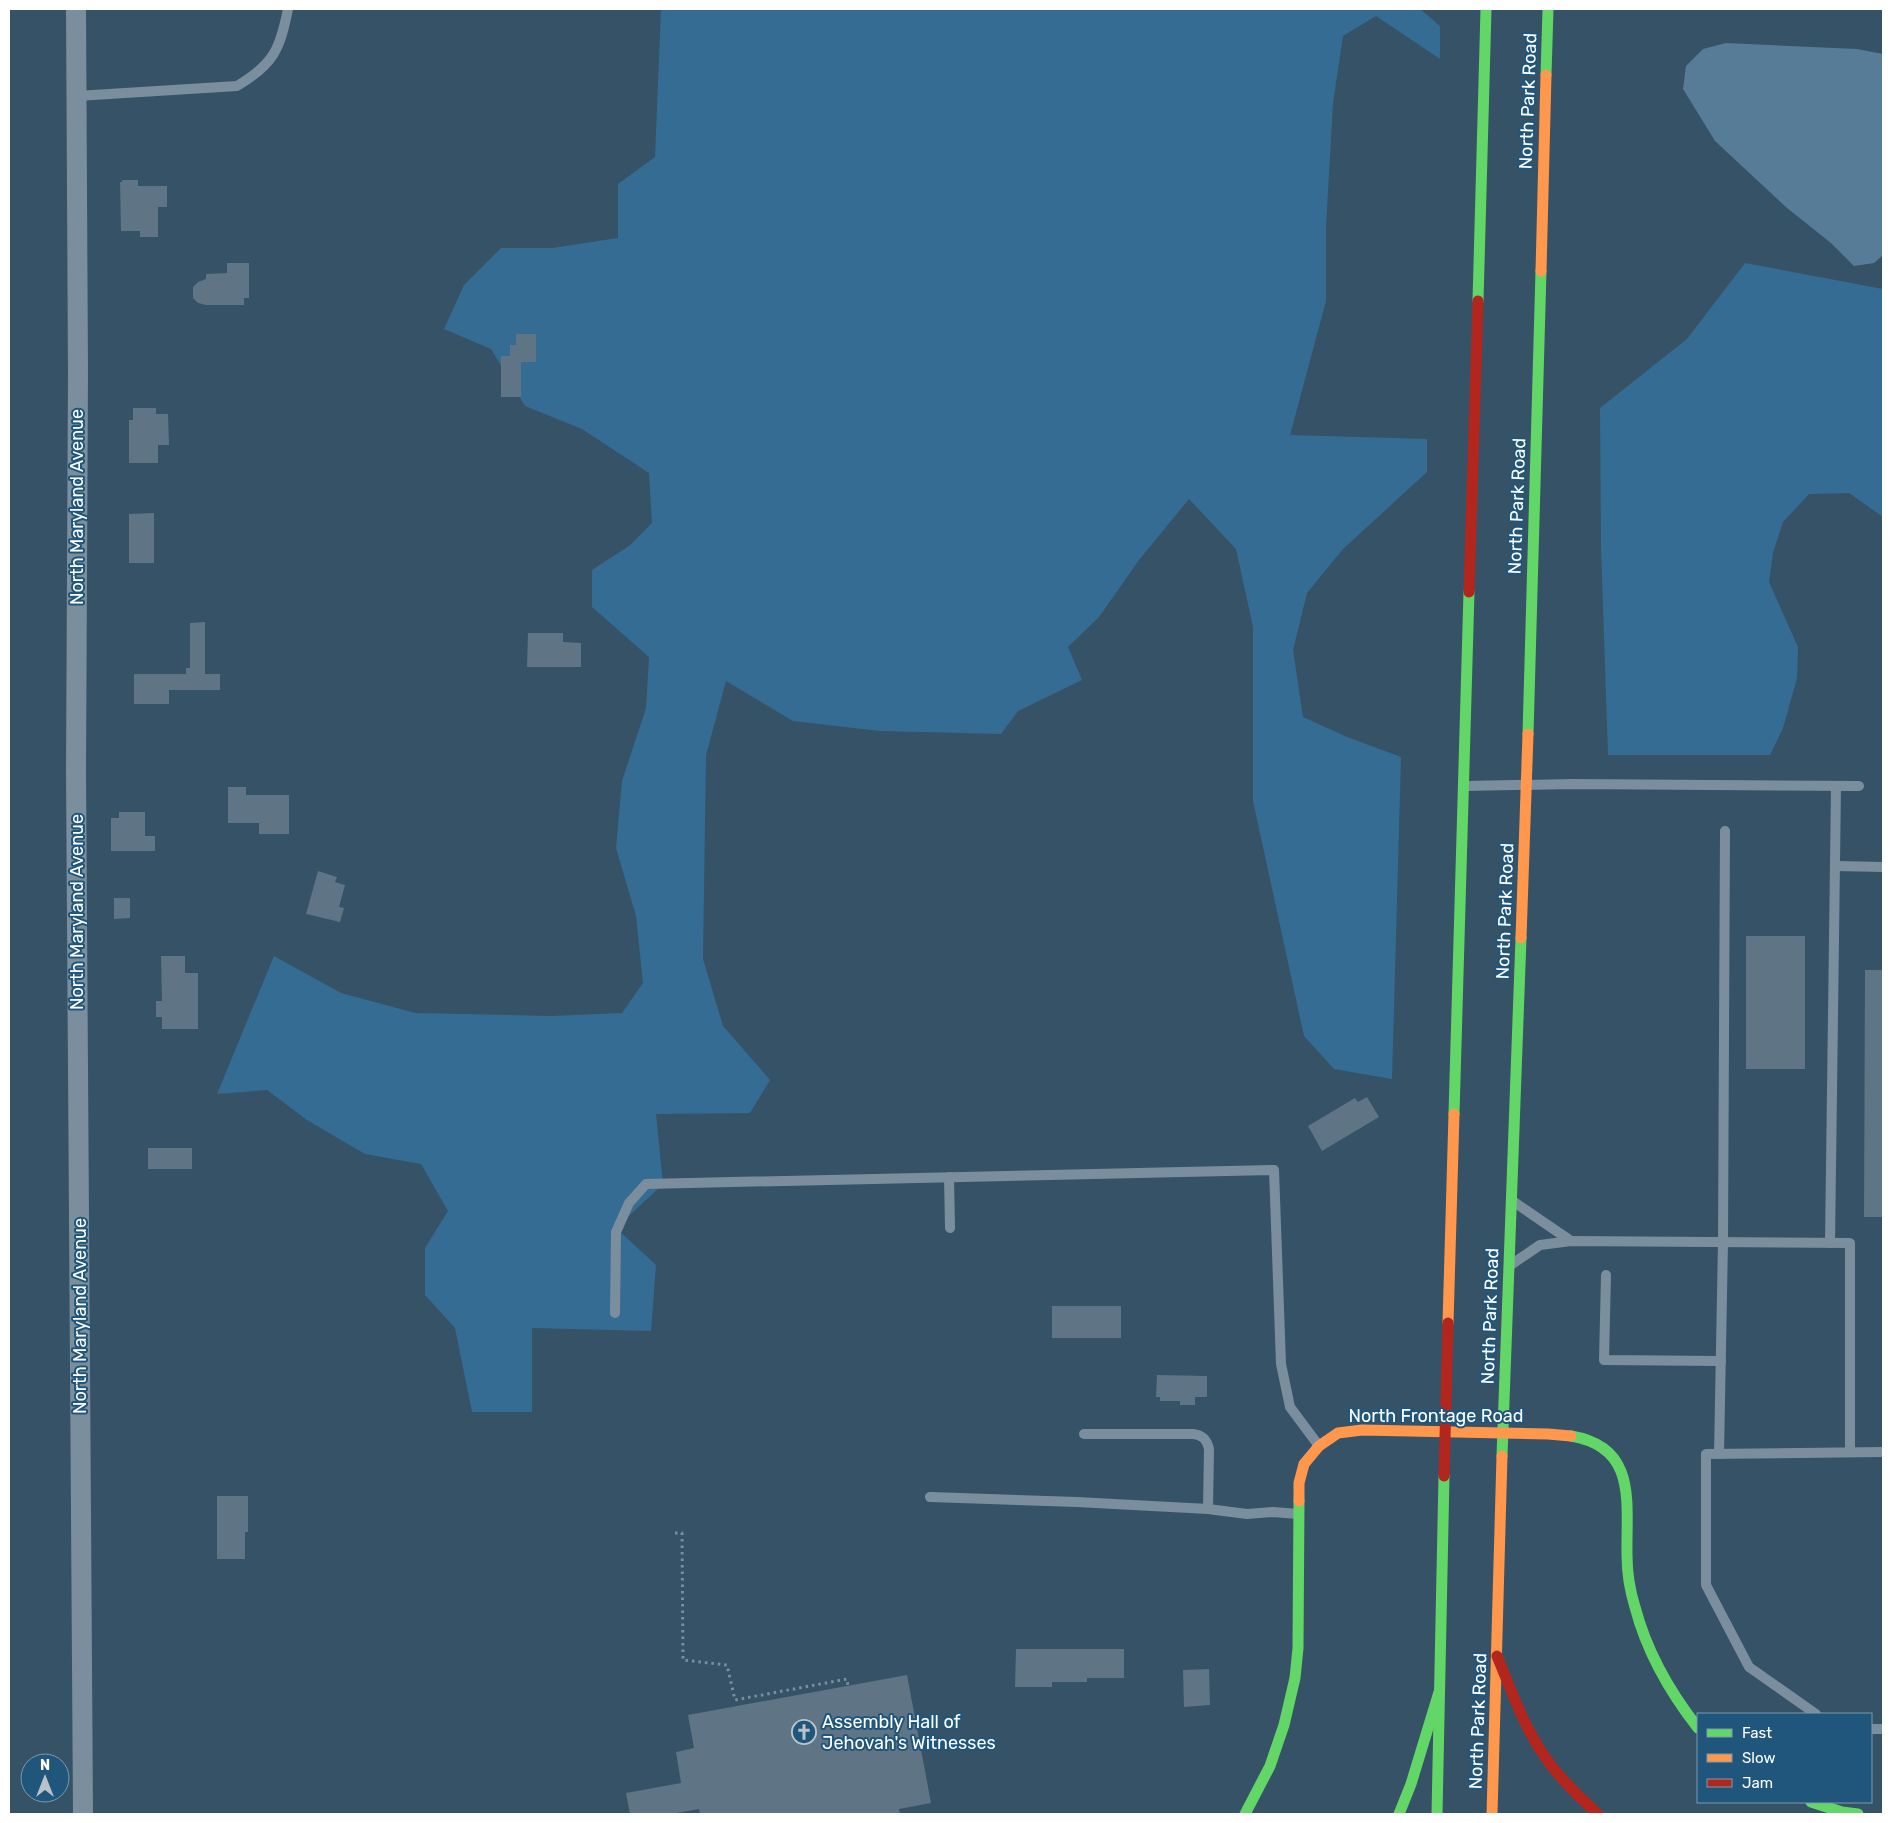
<svg xmlns="http://www.w3.org/2000/svg" width="1892" height="1823" font-family="Rubik,sans-serif">
<style>
.green{fill:#356c93}
.water{fill:#577c97}
.building{fill:#5f7484}
.lines{fill:none;stroke-linecap:round;stroke-linejoin:round}
.path{stroke:#7b8e9e;stroke-width:3;stroke-dasharray:2.5 4;stroke-linecap:butt}
.lane{stroke:#7b8e9e;stroke-width:10}
.street{stroke:#7b8e9e;stroke-width:20}
.fast{stroke:#63d668;stroke-width:11}
.slow{stroke:#ff974d;stroke-width:11}
.jam{stroke:#b3261e;stroke-width:11}
.labels{text-anchor:middle;stroke-width:4;stroke-linejoin:round;paint-order:stroke}
.street-label{font-size:18px;fill:#fff;stroke:#21567c}
.poi-label{font-size:18px;fill:#fff;stroke:#21567c;text-anchor:start}
</style>
<rect width="100%" height="100%" fill="#365267"/>
<g class="green">
<path d="M661,9H1420L1440,26V59L1376,16L1343,36L1333,103L1326,227V301L1290,435L1427,439V472L1343,549L1307,593L1293,650L1303,717L1347,737L1401,757L1392,1079L1334,1069L1304,1036L1253,801V627L1236,549L1189,499L1139,560L1099,617L1068,647L1082,680L1018,711L1001,734L880,731L793,721L726,681L706,755L703,959L723,1026L770,1080L750,1113L656,1114L663,1184L616,1228L656,1265L651,1331L532,1328V1412H472L455,1328L425,1295V1248L448,1211L421,1164L365,1154L307,1120L267,1090L217,1094L274,956L341,993L415,1013L552,1016L622,1013L643,983L636,916L616,848L622,781L646,708L649,657L592,607V570L629,546L652,523L649,473L582,429L525,406L491,349L444,329L464,285L501,248H552L618,238V184L655,157Z"/>
<path d="M1745,263L1883,289V517L1849,493L1809,494L1783,522L1773,553L1769,582L1798,647L1797,678L1783,728L1770,755H1608L1601,547L1600,408L1687,339Z"/>
</g>
<path class="water" d="M1726,43L1857,49L1883,54V255L1874,263L1854,266L1831,243L1787,208L1715,141L1683,89L1686,66L1703,49Z"/>
<g class="building">
<path d="M122,180H138V186H167V207H158V237H140V231H121L120,182H122Z"/>
<path d="M227,263H249V298H244V305H206L198,303L193,298V287L198,282L206,279V274L227,273Z"/>
<path d="M516,334H536V362H521V397H501V356H510V345H516Z"/>
<path d="M133,408H156V414H168L169,445H158V463H129V420H133Z"/>
<path d="M154,513V563H129V514Z"/>
<path d="M205,622V674H220V690H169V704H134V674H186V668H190V623Z"/>
<path d="M528,633H563V642L581,643V667H527Z"/>
<path d="M228,787H246V795H289V834H259V823H228Z"/>
<path d="M119,812H145V836H155V851H111V818H119Z"/>
<path d="M318,871L337,877L335,882L345,885L339,907L344,908L340,922L306,914Z"/>
<path d="M114,898H130V918L114,919Z"/>
<rect x="1746" y="936" width="59" height="133"/>
<path d="M161,956H185V973H198V1029H162V1017H156V1001H162Z"/>
<path d="M1865,970H1883V1217H1864Z"/>
<path d="M1367,1097L1379,1117L1322,1151L1308,1126L1355,1098L1358,1102Z"/>
<rect x="148" y="1148" width="44" height="21"/>
<rect x="1052" y="1306" width="69" height="32"/>
<path d="M1157,1375L1207,1376V1397H1195V1405H1180V1401H1160V1397H1156Z"/>
<path d="M217,1496H248V1532H245V1559H217Z"/>
<path d="M1016,1649H1124V1678H1087V1682H1052V1687H1015Z"/>
<path d="M1209,1669L1210,1705L1184,1707L1183,1670Z"/>
<path d="M907,1675L931,1803L899,1809L900,1814H700L699,1809L671,1814H630L626,1793L681,1783L676,1752L694,1748L688,1715Z"/>
</g>
<g class="lines">
<path class="path" d="M675,1533H682L683,1660L727,1665L735,1700L847,1679L848,1686"/>
<g class="lane">
<path d="M77,96L237,86C274,64 280,49 288,9"/>
<path d="M1465,786L1573,784L1859,786"/>
<path d="M1836,866L1883,867"/>
<path d="M949,1177L950,1228"/>
<path d="M1514,1202L1571,1241"/>
<path d="M1830,1243L1836,786"/>
<path d="M1512,1264L1540,1245L1571,1241L1850,1243V1452"/>
<path d="M1606,1275L1604,1360L1721,1361"/>
<path d="M615,1313L616,1232L629,1203L646,1184L1274,1170L1281,1364L1290,1407L1319,1446"/>
<path d="M1084,1434H1193C1203,1435 1207,1440 1209,1449L1208,1509"/>
<path d="M1719,1454L1723,1242L1725,831"/>
<path d="M930,1497L1077,1502L1208,1509L1247,1514L1273,1512L1298,1514"/>
<path d="M1816,1714L1749,1667L1706,1585V1454L1883,1452"/>
<path d="M1871,1729H1883"/>
</g>
<path class="street" d="M76,9L78,372L76,772L83,1814"/>
<g class="fast">
<path d="M1546,75L1548,9"/>
<path d="M1478,301L1486,9"/>
<path d="M1528,734L1541,271"/>
<path d="M1454,1114L1469,592"/>
<path d="M1571,1436C1638,1447 1626,1503 1627,1555C1627,1572 1630,1591 1635,1607C1647,1653 1669,1691 1698,1728"/>
<path d="M1502,1456L1521,938"/>
<path d="M1811,1802L1842,1812L1858,1814"/>
<path d="M1245,1814L1270,1766L1284,1725L1295,1678L1298,1648L1299,1501"/>
<path d="M1399,1814L1411,1784L1439,1692"/>
<path d="M1437,1814L1444,1476"/>
</g>
<g class="slow">
<path d="M1541,271L1546,75"/>
<path d="M1521,938L1528,734"/>
<path d="M1448,1323L1454,1114"/>
<path d="M1299,1501V1483L1304,1464L1319,1446L1338,1433L1362,1430L1548,1434L1571,1436"/>
<path d="M1492,1814L1502,1456"/>
</g>
<g class="jam">
<path d="M1469,592L1478,301"/>
<path d="M1444,1476L1448,1323"/>
<path d="M1497,1656C1511,1689 1523,1725 1543,1754C1558,1777 1578,1796 1598,1814"/>
</g>
</g>
<defs>
<symbol id="church-ring" viewBox="-11 -11 22 22"><circle r="9.5" fill="#21567c" stroke="#b9c2ca" stroke-width="1.5"/><path d="M-1.2-6h2.4v3.5h3.3v2.4h-3.3V6h-2.4V-.1h-3.3v-2.4h3.3Z" fill="#b9c2ca"/></symbol>
</defs>
<g fill-rule="evenodd">
<use href="#church-ring" x="790" y="1718" width="28" height="28"/>
</g>
<g class="labels">
<g class="street-label">
<text transform="translate(1528 101) rotate(-88)" y="6">North Park Road</text>
<text transform="translate(1517 506) rotate(-88)" y="6">North Park Road</text>
<text transform="translate(77 507) rotate(-90)" y="6">North Maryland Avenue</text>
<text transform="translate(1505 911) rotate(-88)" y="6">North Park Road</text>
<text transform="translate(77 912) rotate(-90)" y="6">North Maryland Avenue</text>
<text transform="translate(80 1316) rotate(-90)" y="6">North Maryland Avenue</text>
<text transform="translate(1490 1316) rotate(-88)" y="6">North Park Road</text>
<text x="1436" y="1422">North Frontage Road</text>
<text transform="translate(1478 1721) rotate(-88)" y="6">North Park Road</text>
</g>
<g class="poi-label">
<text x="822" y="1728">Assembly Hall of<tspan x="822" dy="21">Jehovah's Witnesses</tspan></text>
</g>
</g>
<rect width="1892" height="1823" fill="none" stroke="#ffffff" stroke-width="20"/>
<rect x="1697" y="1713" width="175" height="90" fill="#21567c" stroke="#7a9ab0"/>
<rect x="1707" y="1729" width="25" height="8" fill="#63d668" stroke="#7a9ab0"/>
<text x="1742" y="1738" font-size="15" fill="#ffffff">Fast</text>
<rect x="1707" y="1754" width="25" height="8" fill="#ff974d" stroke="#7a9ab0"/>
<text x="1742" y="1763" font-size="15" fill="#ffffff">Slow</text>
<rect x="1707" y="1779" width="25" height="8" fill="#b3261e" stroke="#7a9ab0"/>
<text x="1742" y="1788" font-size="15" fill="#ffffff">Jam</text>
<g transform="translate(45 1778)"><circle r="24" fill="#21567c" stroke="#7a9ab0"/>
<path d="M0-4L9 19L0 12L-9 19Z" fill="#b9c2ca"/>
<text y="-8" font-size="14" font-weight="bold" text-anchor="middle" fill="#ffffff">N</text>
</g>
</svg>
